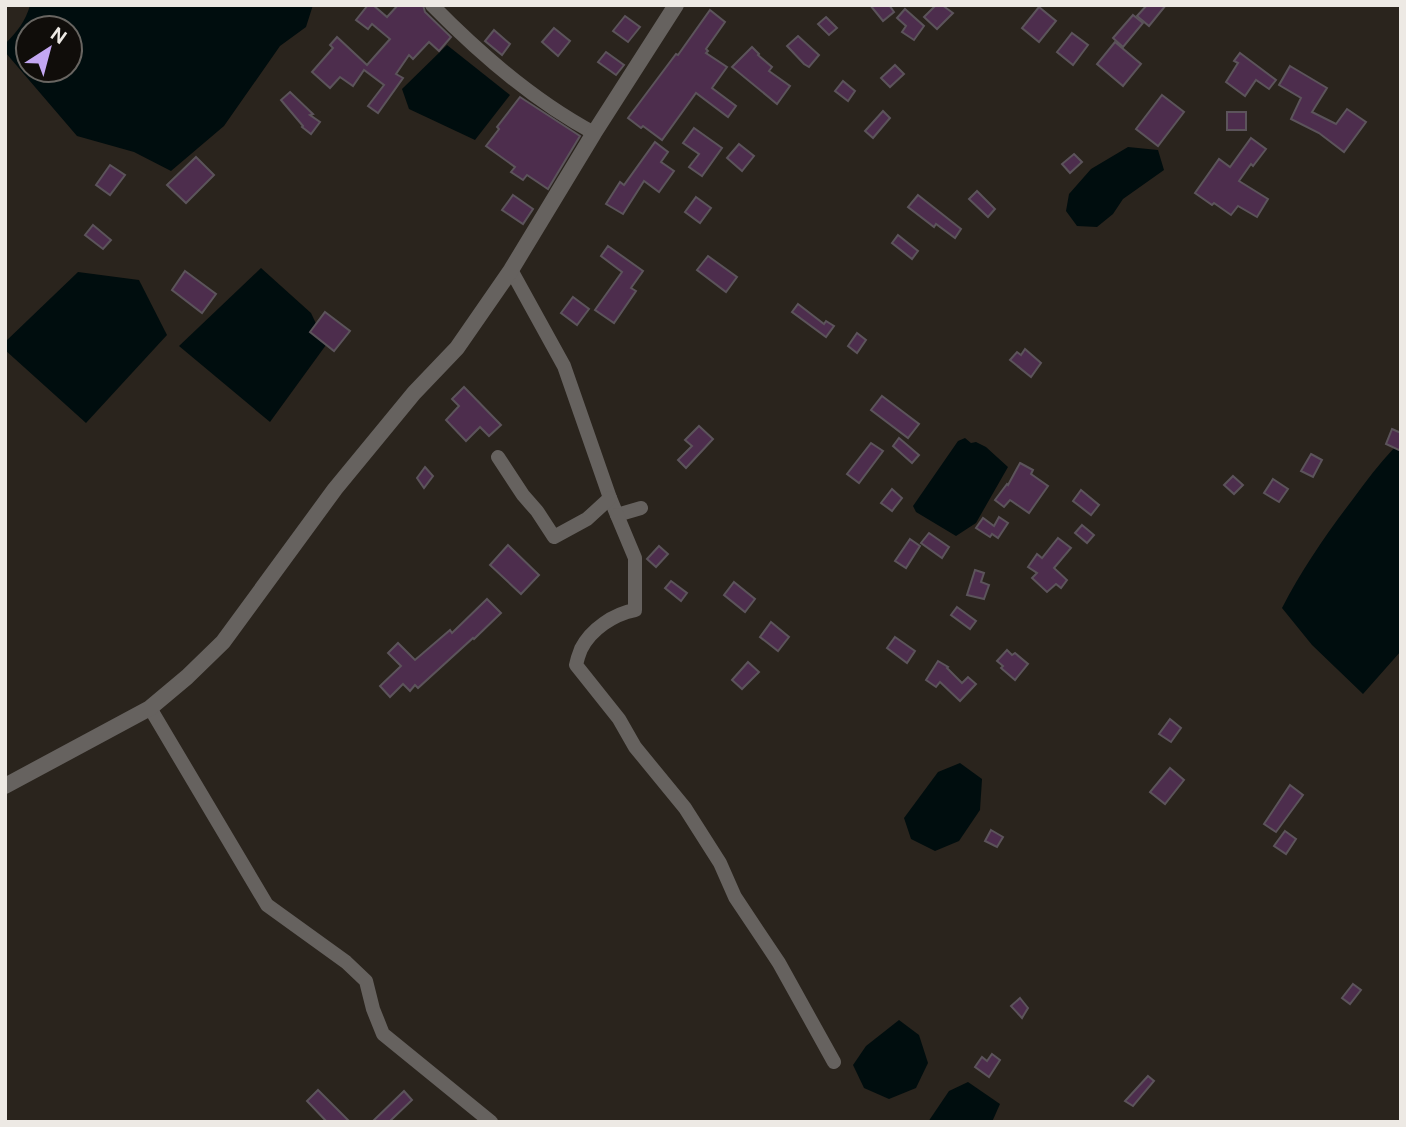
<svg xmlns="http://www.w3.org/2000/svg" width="1406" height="1127" font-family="'DM Sans',sans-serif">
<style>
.water{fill:#000d0e;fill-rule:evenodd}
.building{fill:#4d2d4d;stroke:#5c545b;stroke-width:2}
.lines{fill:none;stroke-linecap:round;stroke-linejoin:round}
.minor{stroke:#66625f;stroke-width:14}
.tertiary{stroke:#66625f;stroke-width:16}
</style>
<rect width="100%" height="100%" fill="#2a241d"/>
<g class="water">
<path d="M30,5H313L306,27L280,46L224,126L171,171L134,152L77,136L5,52V44C16,33 26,21 30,5ZM70,28V70H28V28Z"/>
<path d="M447,45L510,95L475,140L409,109L402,89Z"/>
<path d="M1128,147L1158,150L1164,170L1123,199L1113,214L1097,227L1077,226L1066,211L1069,194L1091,169Z"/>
<path d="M261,268L311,313L326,345L270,422L179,346Z"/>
<path d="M78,272L139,280L167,335L86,423L5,350V342Z"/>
<path d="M965,438L971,443L976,442L986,447L1008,467L976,523L956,536L916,512L913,506L958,441Z"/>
<path d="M1394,448L1401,449V651L1363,694L1312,645L1282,608C1302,569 1327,533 1353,499C1366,481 1379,464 1394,448Z"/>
<path d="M960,763L982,779L980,810L959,841L935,851L911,839L904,818L938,772Z"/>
<path d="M899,1020L919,1035L928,1063L916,1088L889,1099L864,1088L853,1065L866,1046Z"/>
<path d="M968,1082L1000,1104L992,1122H928L949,1091Z"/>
</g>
<g class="building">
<path d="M368,5H373L387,17L398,5H423L425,12L451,37L439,51L429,42L413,59L409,55L396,74L403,78L378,113L368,106L384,85L364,70L353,86L340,77L330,88L312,72L333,48L330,45L337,37L367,65L390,39L372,24L368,29L356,20Z"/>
<path d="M870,5H889L894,12L883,21Z"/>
<path d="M936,5H942L953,13L937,29L924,17Z"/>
<path d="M1147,5H1166L1149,26L1137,16Z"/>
<path d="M1039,7L1056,21L1039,42L1022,28Z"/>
<path d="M905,9L924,26L914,40L902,32L906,26L897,18Z"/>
<path d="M710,10L725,22L706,49L708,51L706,53L727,67L712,88L736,106L728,117L696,93L662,140L643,126L641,128L628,118L676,54L678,55Z"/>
<path d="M1133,15L1143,23L1123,47L1113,38Z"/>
<path d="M625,16L640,27L628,42L613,31Z"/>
<path d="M826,17L837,28L829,35L818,24Z"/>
<path d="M554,28L570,41L558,56L542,42Z"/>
<path d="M494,30L510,44L502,55L485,41Z"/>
<path d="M1072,33L1088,45L1073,65L1057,52Z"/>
<path d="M798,36L819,55L809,67L804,64L787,46Z"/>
<path d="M1115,42L1141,64L1123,86L1097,64Z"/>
<path d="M752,47L759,54L758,55L772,67L769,71L790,86L777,104L732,67Z"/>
<path d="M606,52L624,65L616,75L598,62Z"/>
<path d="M1240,53L1276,80L1269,89L1256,80L1245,96L1226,82L1238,63L1234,61Z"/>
<path d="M895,65L904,74L890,87L881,78Z"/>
<path d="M1290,66L1327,88L1312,112L1336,124L1347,109L1366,122L1344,152L1319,133L1291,119L1301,98L1279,85Z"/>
<path d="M843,81L855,91L848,101L835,91Z"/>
<path d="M290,92L313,114L310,115L320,122L311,134L302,127L303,126L281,100Z"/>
<path d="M1162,95L1184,112L1158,146L1136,129Z"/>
<path d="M520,97L580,136L548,189L527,175L523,180L511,172L515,167L486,146L499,129L497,127Z"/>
<path d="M883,111L890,118L873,138L865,131Z"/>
<rect x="1227" y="112" width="19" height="18"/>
<path d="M694,128L722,148L702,176L689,167L699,154L683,143Z"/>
<path d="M1251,138L1266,149L1253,166L1251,164L1239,181L1268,199L1257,217L1238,206L1231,215L1214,203L1212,205L1195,193L1219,159L1230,167Z"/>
<path d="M655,142L668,152L661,162L674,171L659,192L644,181L623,214L606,204L620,182L624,185Z"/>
<path d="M739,144L754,156L742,171L727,158Z"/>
<path d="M1074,154L1082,162L1070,173L1062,164Z"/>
<path d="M196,157L214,175L186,203L167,185Z"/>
<path d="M110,165L125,175L110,195L96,185Z"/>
<path d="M977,191L995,209L988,217L969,199Z"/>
<path d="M513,195L533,209L523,224L502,210Z"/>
<path d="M918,195L961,229L955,238L936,224L934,227L908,207Z"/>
<path d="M696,197L711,208L700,223L685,212Z"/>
<path d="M93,225L111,240L103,249L85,235Z"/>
<path d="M898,235L918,251L912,259L892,243Z"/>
<path d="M608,246L643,271L631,288L636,291L614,323L595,310L622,272L601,256Z"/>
<path d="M708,256L737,277L726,292L697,270Z"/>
<path d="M185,271L216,294L202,313L172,290Z"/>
<path d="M573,297L589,309L577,325L561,313Z"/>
<path d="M798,304L824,324L826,321L834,326L826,337L792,312Z"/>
<path d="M325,312L350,331L334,351L310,332Z"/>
<path d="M857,333L866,340L857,353L848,346Z"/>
<path d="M1025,349L1041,363L1031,377L1010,360L1017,352L1021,355Z"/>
<path d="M464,387L501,425L489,436L480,427L466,441L446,420L459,406L452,399Z"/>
<path d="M882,396L919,424L908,438L871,410Z"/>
<path d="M699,426L713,439L686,468L678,460L692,446L685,440Z"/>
<path d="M1392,429L1401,433V451L1386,444Z"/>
<path d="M899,438L919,455L912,463L893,446Z"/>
<path d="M871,443L883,451L859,483L847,474Z"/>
<path d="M1311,454L1322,460L1313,477L1301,471Z"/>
<path d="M1020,463L1033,470L1031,474L1048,486L1029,513L1010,500L1004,507L995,500L1007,484L1008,485Z"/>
<path d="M425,467L433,476L424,488L417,478Z"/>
<path d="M1233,476L1243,485L1234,494L1224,485Z"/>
<path d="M1273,479L1288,489L1279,502L1264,493Z"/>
<path d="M892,489L902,498L892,511L881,503Z"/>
<path d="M1081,490L1099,505L1091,515L1073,501Z"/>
<path d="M999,517L1008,523L998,538L992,534L990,537L976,528L983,518L994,526Z"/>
<path d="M1082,525L1094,535L1087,543L1075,533Z"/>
<path d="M929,533L949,547L942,558L921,543Z"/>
<path d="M1058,538L1071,548L1054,568L1067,580L1061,588L1056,584L1047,592L1032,578L1037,573L1028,567L1037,554L1042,558Z"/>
<path d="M910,539L920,546L906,568L895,561Z"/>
<path d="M508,545L539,575L521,594L490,565Z"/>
<path d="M659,546L668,554L656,567L647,559Z"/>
<path d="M975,570L984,573L981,582L989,585L984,599L967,595Z"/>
<path d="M671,581L687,593L681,601L665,588Z"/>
<path d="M734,582L755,599L745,612L724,595Z"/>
<path d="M487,599L501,613L474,639L473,638L418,688L415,685L410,691L403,684L390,697L380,686L401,666L388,653L398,643L415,660L450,630L452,633Z"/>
<path d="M957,607L976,621L970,629L951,615Z"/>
<path d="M771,622L789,637L778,651L760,637Z"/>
<path d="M895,637L915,651L907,663L887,648Z"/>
<path d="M1007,650L1012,655L1015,653L1028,664L1015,680L1001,668L1003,666L997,661Z"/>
<path d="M938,661L948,667L947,668L962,683L968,677L976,684L960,701L940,682L936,687L926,680Z"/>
<path d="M748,662L759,672L742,689L732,680Z"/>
<path d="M1170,719L1181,728L1171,742L1159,734Z"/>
<path d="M1170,768L1184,780L1165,804L1150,792Z"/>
<path d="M1290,785L1303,795L1276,832L1264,824Z"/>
<path d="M991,830L1003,837L997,847L985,841Z"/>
<path d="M1285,831L1296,839L1286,854L1274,846Z"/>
<path d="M1353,984L1361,990L1350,1004L1342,998Z"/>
<path d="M1020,998L1028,1008L1022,1018L1011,1006Z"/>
<path d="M992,1054L1000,1060L989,1077L975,1067L982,1057L987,1061Z"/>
<path d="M1148,1076L1154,1081L1133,1106L1125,1101Z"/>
<path d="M318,1090L350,1122H327L307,1101Z"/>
<path d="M404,1091L412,1100L389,1122H372Z"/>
</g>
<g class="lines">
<g class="minor">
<path d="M432,5C480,54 534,101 594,133"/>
<path d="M511,270L564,366L610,498L617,515L641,508"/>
<path d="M498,457L523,495L537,511L554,537L587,519L610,498"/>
<path d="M617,515L635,558V610C614,614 591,629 581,649C579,654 577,660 576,665L619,719L635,747L685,808L720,863L735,897L779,963L834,1062"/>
<path d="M150,708L267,905L346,962L366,981L373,1009L383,1034L491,1122"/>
</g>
<path class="tertiary" d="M5,786L150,708L187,677L223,642L335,489L414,393L457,348L511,270L594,133L676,5"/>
</g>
<rect width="1406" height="1127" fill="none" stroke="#ede9e4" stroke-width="14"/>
<g transform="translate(49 49) rotate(36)"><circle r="33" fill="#100d0a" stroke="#686561" stroke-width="2"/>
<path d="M0-5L12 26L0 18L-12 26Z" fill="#c3a7f2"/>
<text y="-10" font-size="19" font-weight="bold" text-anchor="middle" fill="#ede9e4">N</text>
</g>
</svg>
